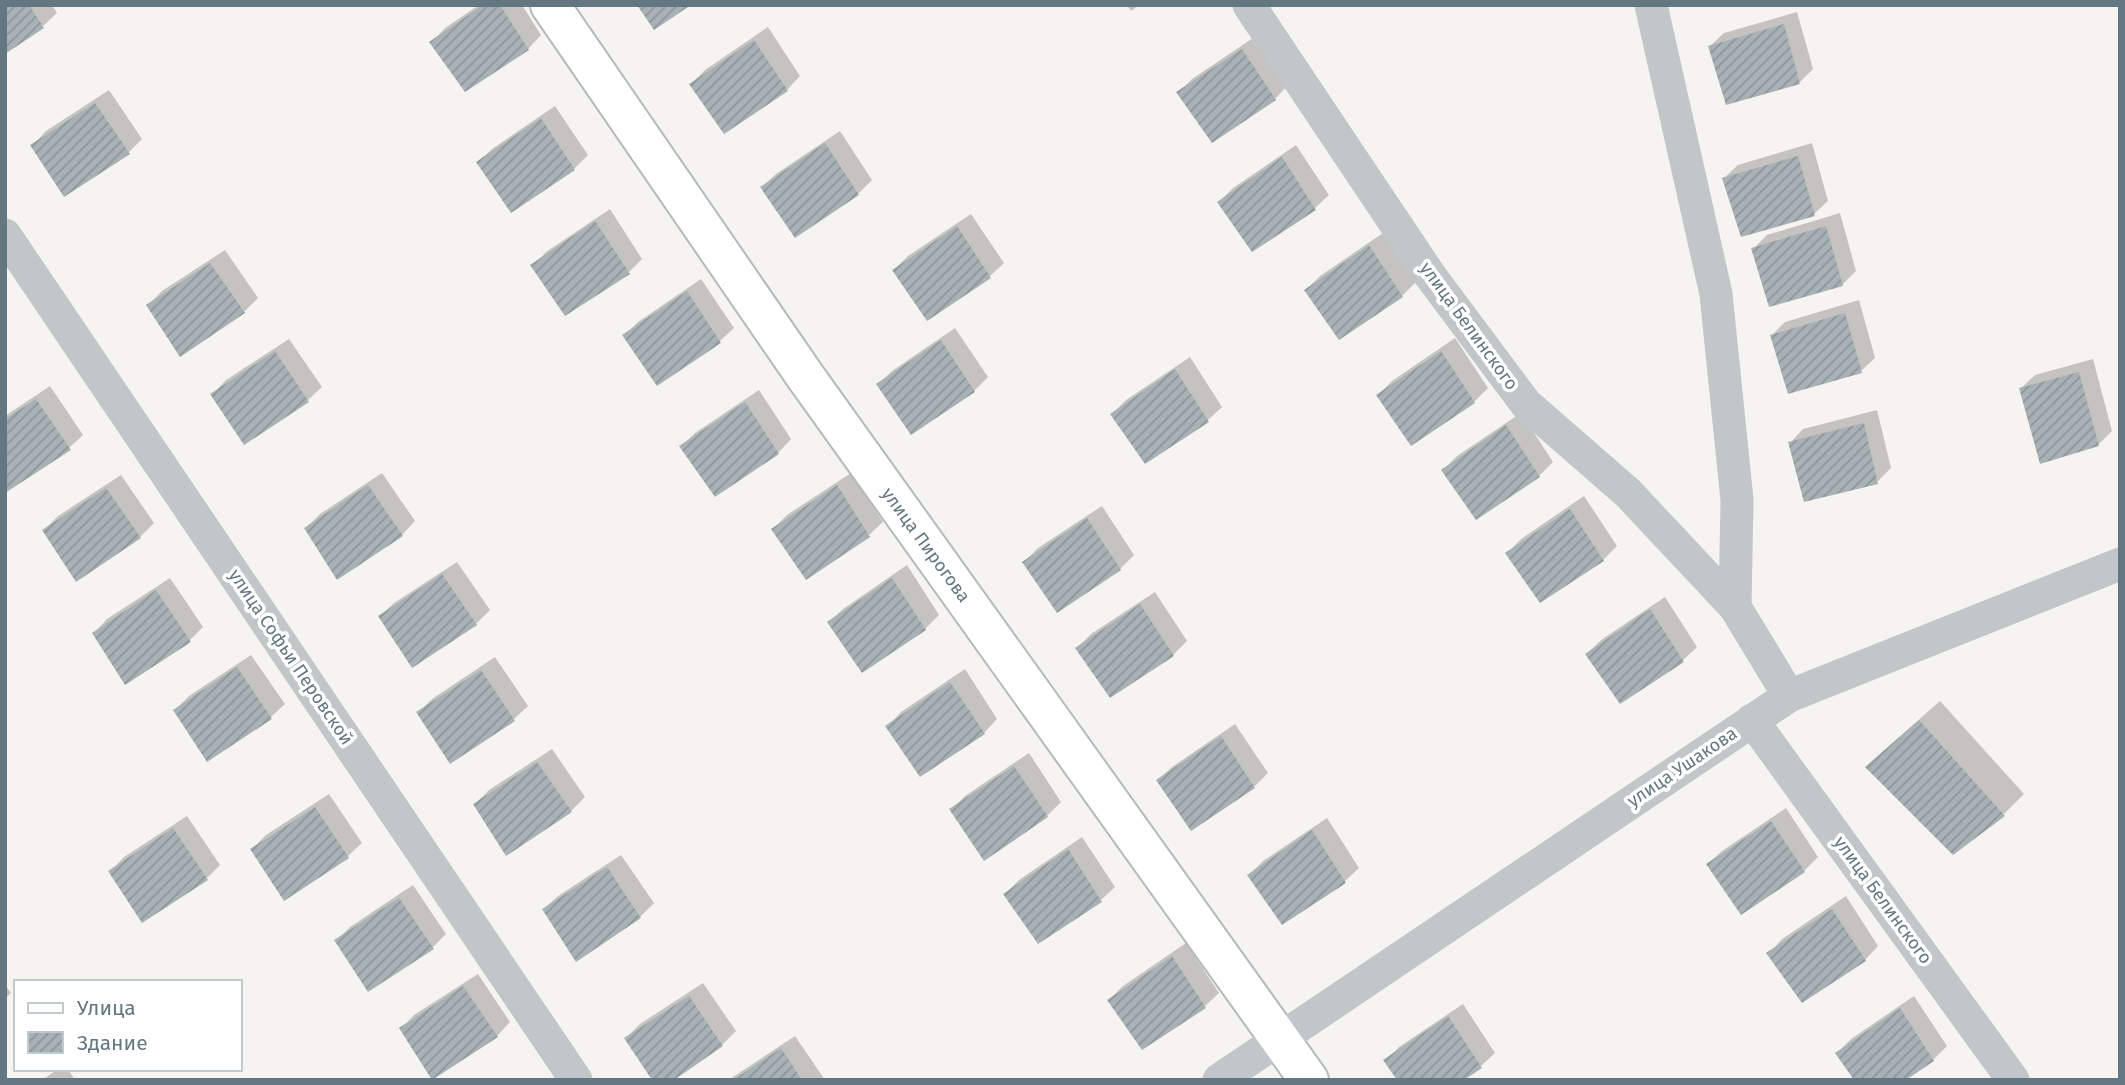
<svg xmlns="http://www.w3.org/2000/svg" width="2125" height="1085" font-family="'Fira Sans',sans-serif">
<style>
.shadow{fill:#0003}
.building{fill:url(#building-hatch)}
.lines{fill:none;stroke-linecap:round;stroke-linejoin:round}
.secondary-casing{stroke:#b3babd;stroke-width:42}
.street{stroke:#c1c6c8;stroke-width:33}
.secondary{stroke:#fff;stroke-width:38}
.labels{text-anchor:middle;stroke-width:7;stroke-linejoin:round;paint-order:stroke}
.street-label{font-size:18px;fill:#627782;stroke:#fff}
</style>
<defs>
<pattern id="building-hatch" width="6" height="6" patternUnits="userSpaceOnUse" patternTransform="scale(1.75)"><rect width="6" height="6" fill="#a8b1b5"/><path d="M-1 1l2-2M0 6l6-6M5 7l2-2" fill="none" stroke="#8c9599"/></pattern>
</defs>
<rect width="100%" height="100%" fill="#f5f4f0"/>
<g class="shadow">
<path d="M5,5H52L57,13L43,26Z"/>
<path d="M479,5H522L541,35L528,49L432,42L445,28Z"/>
<path d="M1127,5H1139L1131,11Z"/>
<path d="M1797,12L1813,69L1800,82L1710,46L1724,33Z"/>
<path d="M768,27L800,76L787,90L691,84L705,70Z"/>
<path d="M1256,36L1288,85L1275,99L1179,92L1192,79Z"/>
<path d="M109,90L142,139L129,152L33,145L46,131Z"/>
<path d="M555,106L588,155L574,169L478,162L492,149Z"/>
<path d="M840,131L872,180L858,194L762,187L776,174Z"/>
<path d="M1812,143L1828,201L1814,214L1724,178L1738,165Z"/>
<path d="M1296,145L1329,195L1315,208L1252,250L1219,202L1233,188Z"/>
<path d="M610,209L642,259L629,272L533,266L546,252Z"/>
<path d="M1840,213L1856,271L1842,285L1753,249L1767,235Z"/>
<path d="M971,214L1004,263L990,276L894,270L908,256Z"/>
<path d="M1383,233L1416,282L1402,296L1306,290L1320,276Z"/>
<path d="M225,250L258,298L244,312L148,305L162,291Z"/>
<path d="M701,279L734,328L720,341L658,384L624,336L638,322Z"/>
<path d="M1859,300L1875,358L1861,371L1772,335L1785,322Z"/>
<path d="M955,328L988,377L974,391L878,384L892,371Z"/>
<path d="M1455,338L1488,388L1474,402L1378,395L1392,381Z"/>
<path d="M289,339L322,387L308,400L245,443L213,394L226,380Z"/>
<path d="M1190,357L1222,407L1208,420L1145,462L1112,414L1126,400Z"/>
<path d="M2093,359L2112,431L2098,445L2021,388L2035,375Z"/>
<path d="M50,386L83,435L69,448L5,490V416Z"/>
<path d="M759,390L791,439L778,453L682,446L695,433Z"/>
<path d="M1877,410L1891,468L1877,482L1790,443L1803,429Z"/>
<path d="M1521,413L1553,462L1539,476L1477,518L1443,470L1457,456Z"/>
<path d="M382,473L415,521L402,535L306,528L320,514Z"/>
<path d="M851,473L883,522L869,535L807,577L773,529L787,515Z"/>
<path d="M121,475L154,523L140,537L44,530L58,516Z"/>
<path d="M1584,496L1617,546L1603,560L1540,601L1507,553L1521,539Z"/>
<path d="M1102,506L1134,555L1120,569L1058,611L1024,562L1038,548Z"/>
<path d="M457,562L490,610L476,624L412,666L380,616L394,603Z"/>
<path d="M907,565L939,615L925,629L829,622L843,609Z"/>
<path d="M170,578L203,627L190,640L94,633L107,619Z"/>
<path d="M1155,592L1187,641L1173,655L1111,696L1077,648L1091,634Z"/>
<path d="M1665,597L1697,647L1683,660L1621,702L1587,654L1601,640Z"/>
<path d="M251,655L285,704L271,717L207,760L175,710L189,696Z"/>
<path d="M495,657L528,706L514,719L450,762L418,713L432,699Z"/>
<path d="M965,669L997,719L984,733L888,726L901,712Z"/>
<path d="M1940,701L2024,794L2004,814L1953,853L1888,747Z"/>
<path d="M1235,724L1268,773L1254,787L1158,780L1172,767Z"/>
<path d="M552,749L585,797L571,811L475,804L489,790Z"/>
<path d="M1029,753L1061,802L1047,816L951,810L965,796Z"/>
<path d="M329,794L362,843L348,856L285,899L252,849L266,835Z"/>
<path d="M1786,808L1818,857L1804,871L1708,864L1722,851Z"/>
<path d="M187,816L220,865L207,878L111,871L124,857Z"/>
<path d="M1327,818L1359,868L1345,881L1282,923L1249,875L1263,861Z"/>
<path d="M1082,837L1115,887L1101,900L1038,942L1005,894L1019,880Z"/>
<path d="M621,855L654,903L640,917L577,959L544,909L558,896Z"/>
<path d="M413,885L446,934L432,948L337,940L350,927Z"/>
<path d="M1846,896L1878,946L1865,960L1769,953L1782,939Z"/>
<path d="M1186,943L1219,993L1205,1006L1143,1048L1109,1000L1123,986Z"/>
<path d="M478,974L510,1022L497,1036L401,1029L414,1015Z"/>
<path d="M703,983L736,1031L722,1045L626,1038L640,1024Z"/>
<path d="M5,985L11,993L5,999Z"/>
<path d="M1914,996L1947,1046L1933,1060L1837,1053L1851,1039Z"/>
<path d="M1463,1004L1495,1053L1481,1066L1461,1080L1386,1060L1399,1047Z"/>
<path d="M795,1036L825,1080H730L733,1077Z"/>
<path d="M58,1069H68L75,1080H42Z"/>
</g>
<g class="building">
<path d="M5,5H29L44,28L5,54Z"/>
<path d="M483,5H500L529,50L465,92L429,42Z"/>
<path d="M637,5H691L654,30Z"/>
<path d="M1784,24L1800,84L1726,105L1708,46Z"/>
<path d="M754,40L788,91L724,134L689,84Z"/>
<path d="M1242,49L1276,100L1212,143L1176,92Z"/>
<path d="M95,103L130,154L64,197L30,145Z"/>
<path d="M541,118L575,170L511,213L476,162Z"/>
<path d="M825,143L859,195L795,238L760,187Z"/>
<path d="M1798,156L1815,216L1741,237L1722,178Z"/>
<path d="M1282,157L1316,210L1252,252L1217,202Z"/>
<path d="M595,221L630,274L565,316L530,265Z"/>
<path d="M957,226L991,278L927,321L892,270Z"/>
<path d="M1826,226L1843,286L1769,307L1751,248Z"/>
<path d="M1369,245L1403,297L1339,340L1304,290Z"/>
<path d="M210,263L245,313L180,357L146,305Z"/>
<path d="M687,291L721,343L657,386L622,335Z"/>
<path d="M1845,313L1862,373L1788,394L1770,335Z"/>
<path d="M941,340L975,392L911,435L876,384Z"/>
<path d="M275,351L309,402L244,445L210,394Z"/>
<path d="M1441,351L1475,403L1411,446L1376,395Z"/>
<path d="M1175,369L1209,422L1145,464L1110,414Z"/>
<path d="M2079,372L2099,446L2040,464L2019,388Z"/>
<path d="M36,399L71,450L5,493V419Z"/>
<path d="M745,402L779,454L715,497L679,446Z"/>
<path d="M1864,423L1878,484L1804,502L1788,442Z"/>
<path d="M1506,425L1540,477L1476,520L1441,470Z"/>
<path d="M368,485L403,536L337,580L304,528Z"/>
<path d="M837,485L870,537L806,580L771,529Z"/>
<path d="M106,488L141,538L76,582L42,530Z"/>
<path d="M1570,509L1604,561L1540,603L1505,553Z"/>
<path d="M1087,518L1121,570L1057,613L1022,562Z"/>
<path d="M442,574L477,625L412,668L378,616Z"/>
<path d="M892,578L926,630L862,673L827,622Z"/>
<path d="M156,590L191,642L125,685L92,633Z"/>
<path d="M1140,604L1174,656L1110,698L1075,648Z"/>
<path d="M1650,609L1684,662L1620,704L1585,654Z"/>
<path d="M237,667L272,719L207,762L173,710Z"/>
<path d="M481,670L515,721L450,764L416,712Z"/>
<path d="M950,682L985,734L920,777L885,726Z"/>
<path d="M1919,720L2005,816L1953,855L1865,767Z"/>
<path d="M1221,736L1255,788L1191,831L1156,780Z"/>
<path d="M537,762L572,812L506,856L473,804Z"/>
<path d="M1014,766L1048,817L984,861L949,809Z"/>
<path d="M315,807L349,858L284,901L250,849Z"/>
<path d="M1771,821L1805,872L1741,915L1706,864Z"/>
<path d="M173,828L208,880L142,923L108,871Z"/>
<path d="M1312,830L1346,883L1282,925L1247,875Z"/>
<path d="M1068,849L1102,902L1038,944L1003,894Z"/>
<path d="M607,867L641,918L576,962L542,909Z"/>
<path d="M399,898L434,949L368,992L334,940Z"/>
<path d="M1832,909L1866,961L1802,1003L1766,953Z"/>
<path d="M1172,956L1206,1008L1142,1050L1107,1000Z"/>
<path d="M463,986L498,1037L432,1080L399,1028Z"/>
<path d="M689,996L723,1046L674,1080H652L624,1038Z"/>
<path d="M1900,1008L1934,1061L1906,1080H1854L1835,1053Z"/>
<path d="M1448,1016L1482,1068L1464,1080H1397L1383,1060Z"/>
<path d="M781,1048L802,1080H733Z"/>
</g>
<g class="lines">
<defs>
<path id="secondary" d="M550,5L805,376L1309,1080"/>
</defs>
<use href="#secondary" class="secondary-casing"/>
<g class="street">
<path d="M1249,5L1429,274L1526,404L1628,493L1735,607L1789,696"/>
<path d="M1651,5L1716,294L1737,500L1735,607"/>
<path d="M5,235L576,1080"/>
<path d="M1752,720L2013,1080"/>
<path d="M1219,1080L1789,696L2120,564"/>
</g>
<use href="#secondary" class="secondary"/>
</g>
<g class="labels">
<g class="street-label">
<text transform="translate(1469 326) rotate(54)" y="6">улица Белинского</text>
<text transform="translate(926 545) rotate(54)" y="6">улица Пирогова</text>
<text transform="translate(291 657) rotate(56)" y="6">улица Софьи Перовской</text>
<text transform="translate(1682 767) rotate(-34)" y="6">улица Ушакова</text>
<text transform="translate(1883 900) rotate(54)" y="6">улица Белинского</text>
</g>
</g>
<rect width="2125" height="1085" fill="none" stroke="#627782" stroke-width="14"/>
<rect x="14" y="980" width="228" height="91" fill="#ffffff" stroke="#c0c9cd" stroke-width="2"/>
<rect x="28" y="1003" width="35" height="10" fill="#ffffff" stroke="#c0c9cd" stroke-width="2"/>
<text x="77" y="1015" font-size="21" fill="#627782">Улица</text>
<rect x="28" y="1032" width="35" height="21" fill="url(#building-hatch)" stroke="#c0c9cd" stroke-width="2"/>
<text x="77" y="1050" font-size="21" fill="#627782">Здание</text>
</svg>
